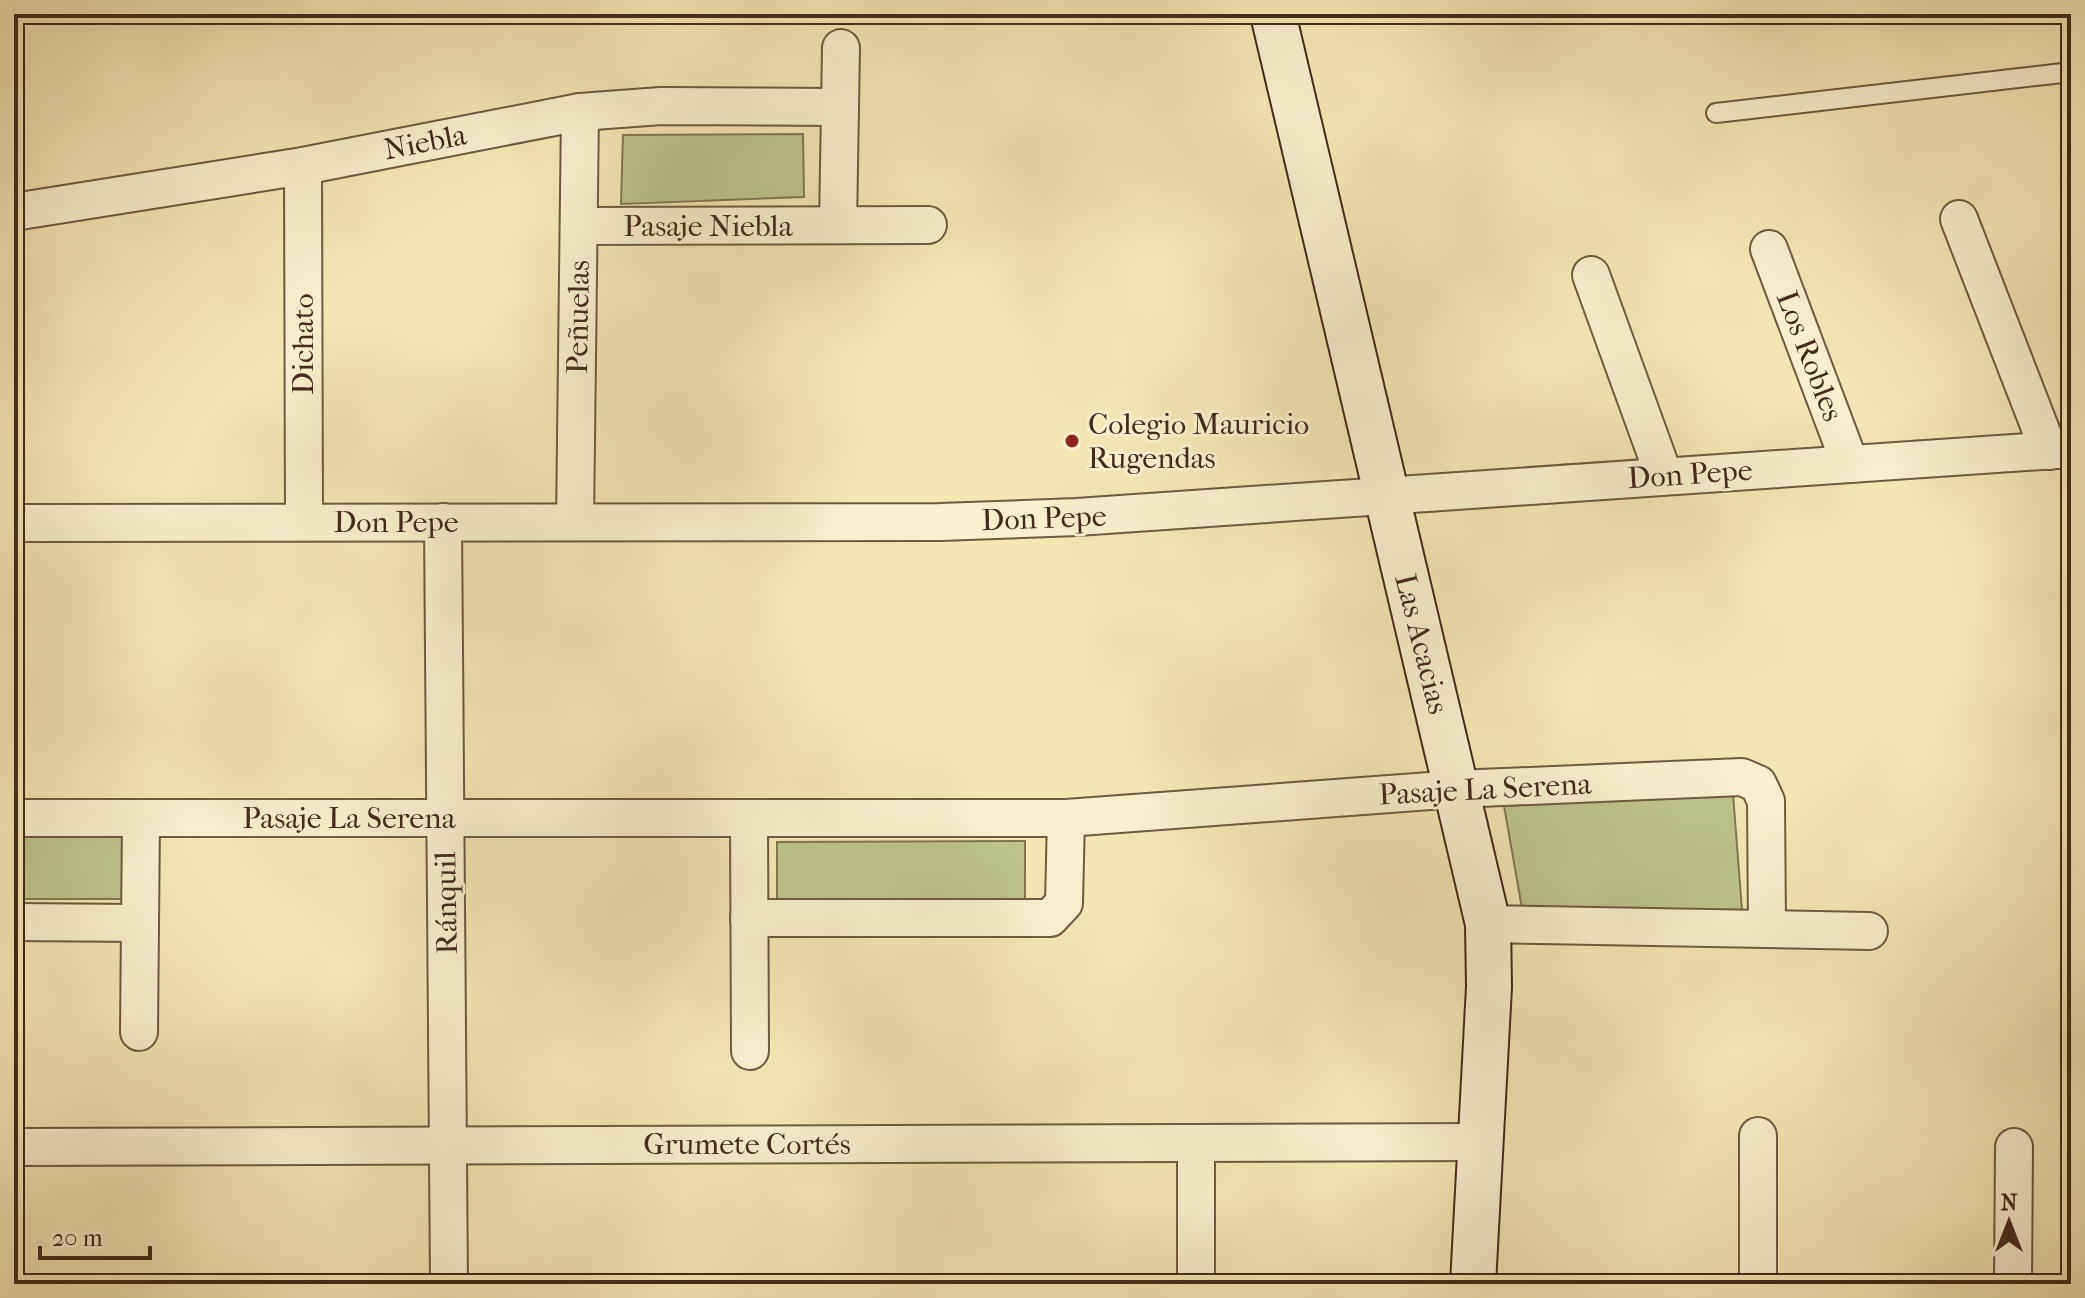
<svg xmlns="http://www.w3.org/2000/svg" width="2085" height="1298" font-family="'IM FELL French Canon',serif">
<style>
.green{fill:#bcc48c;stroke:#7f7754;stroke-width:2}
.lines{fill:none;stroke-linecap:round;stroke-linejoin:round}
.lane-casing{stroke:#6e5943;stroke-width:22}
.street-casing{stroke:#6e5943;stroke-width:40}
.secondary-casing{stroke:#422a1d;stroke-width:48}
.lane{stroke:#f7efce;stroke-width:18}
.street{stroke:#f7efce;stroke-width:36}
.secondary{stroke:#f7efce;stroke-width:44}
.poi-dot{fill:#8f2418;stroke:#f7efce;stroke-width:3}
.labels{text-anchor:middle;stroke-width:6;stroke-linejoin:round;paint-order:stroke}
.street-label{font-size:30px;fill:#422a1d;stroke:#f7efce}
.poi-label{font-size:30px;fill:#422a1d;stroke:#f7efce;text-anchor:start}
</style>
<rect width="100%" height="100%" fill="#f3e6b4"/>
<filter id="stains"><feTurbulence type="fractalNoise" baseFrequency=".0025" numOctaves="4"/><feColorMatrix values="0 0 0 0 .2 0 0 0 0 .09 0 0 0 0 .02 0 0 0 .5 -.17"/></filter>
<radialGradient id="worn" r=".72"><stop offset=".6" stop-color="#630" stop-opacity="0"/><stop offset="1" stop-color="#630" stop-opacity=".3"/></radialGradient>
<g class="green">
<path d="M803,134L804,197L621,204L623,135Z"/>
<path d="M1733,794L1742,910L1523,914L1504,806Z"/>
<path d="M14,833L125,834L124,899H14Z"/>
<path d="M1025,841V901L777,902V842Z"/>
</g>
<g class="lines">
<defs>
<path id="lane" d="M1716,113L2071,72"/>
<g id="street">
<path d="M303,166L304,522"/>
<path d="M14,212L303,166L580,112L661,106L840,107"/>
<path d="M1959,219L2049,451"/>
<path d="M838,225L841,48"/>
<path d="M579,226L928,225"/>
<path d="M1769,249L1850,464"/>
<path d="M1591,275L1664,476"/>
<path d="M443,522L449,1284"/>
<path d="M575,522L580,112"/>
<path d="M14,523L940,522L1077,517L2071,449"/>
<path d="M14,818H1066L1457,789L1742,777L1758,784L1766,801L1767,929"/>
<path d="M749,819L750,1051"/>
<path d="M749,918H1050L1064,903L1066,818"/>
<path d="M14,922L140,923"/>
<path d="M1488,924L1869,931"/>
<path d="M139,1032L141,819"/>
<path d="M1758,1136V1284"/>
<path d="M14,1147L1480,1142"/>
<path d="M1196,1284V1143"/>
<path d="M2013,1284L2014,1147"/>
</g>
<path id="secondary" d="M1273,14L1488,924L1489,987L1473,1284"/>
</defs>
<use href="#lane" class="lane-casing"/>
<use href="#street" class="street-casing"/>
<use href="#secondary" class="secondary-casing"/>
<use href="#lane" class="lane"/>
<use href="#street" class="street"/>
<use href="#secondary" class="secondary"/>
</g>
<circle class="poi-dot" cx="1072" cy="441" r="8"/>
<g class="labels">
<g class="street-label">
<text transform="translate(425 142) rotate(-11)" y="10">Niebla</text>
<text x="708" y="236">Pasaje Niebla</text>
<text transform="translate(578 317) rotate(-89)" y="10">Peñuelas</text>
<text transform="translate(303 344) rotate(-90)" y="10">Dichato</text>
<text transform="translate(1810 356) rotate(69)" y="10">Los Robles</text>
<text transform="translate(1690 474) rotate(-4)" y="10">Don Pepe</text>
<text transform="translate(1044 518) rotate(-2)" y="10">Don Pepe</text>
<text x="396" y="532">Don Pepe</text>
<text transform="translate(1422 644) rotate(76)" y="10">Las Acacias</text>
<text transform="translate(1485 789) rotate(-3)" y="10">Pasaje La Serena</text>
<text x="349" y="828">Pasaje La Serena</text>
<text transform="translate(446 903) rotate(-91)" y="10">Ránquil</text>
<text x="747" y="1154">Grumete Cortés</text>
</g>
<g class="poi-label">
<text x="1088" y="434">Colegio Mauricio<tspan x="1088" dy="34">Rugendas</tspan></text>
</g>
</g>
<rect width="2085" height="1298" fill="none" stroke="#f3e6b4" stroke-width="48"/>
<rect x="16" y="16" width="2053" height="1266" fill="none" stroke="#422a1d" stroke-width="4"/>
<rect x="24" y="24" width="2037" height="1250" fill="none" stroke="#422a1d" stroke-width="2"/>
<g transform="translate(2009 1222)" stroke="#f7efce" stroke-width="6" paint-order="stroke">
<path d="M0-6L14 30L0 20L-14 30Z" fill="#422a1d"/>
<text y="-12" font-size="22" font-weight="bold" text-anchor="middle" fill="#422a1d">N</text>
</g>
<path d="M40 1246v12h110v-12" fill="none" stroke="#422a1d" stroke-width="4"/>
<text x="52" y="1246" font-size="24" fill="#422a1d" stroke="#f7efce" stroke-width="6" paint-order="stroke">20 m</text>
<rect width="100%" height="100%" filter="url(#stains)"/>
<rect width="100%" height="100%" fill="url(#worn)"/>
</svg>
